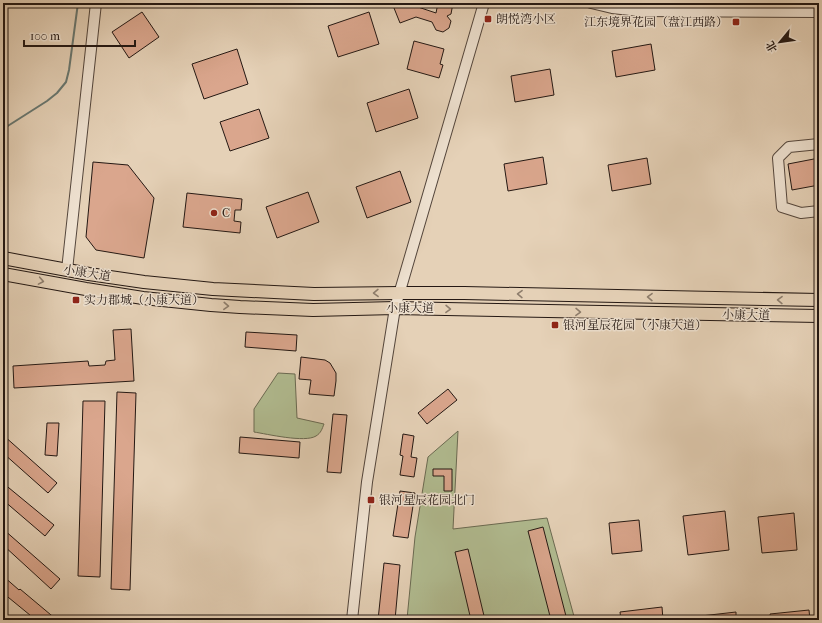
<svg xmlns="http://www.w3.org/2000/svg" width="822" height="623" font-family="'IM FELL French Canon','Noto Serif SC',serif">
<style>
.green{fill:#b1bc91;stroke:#6a6a52}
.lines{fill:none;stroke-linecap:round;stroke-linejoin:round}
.stream{stroke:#687770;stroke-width:2}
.building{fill:#daa68d;stroke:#241813}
.minor-casing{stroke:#54463c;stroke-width:12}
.major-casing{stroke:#241813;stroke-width:14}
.minor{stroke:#eee1d0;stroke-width:10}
.major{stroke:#e5d1b7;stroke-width:12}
.oneway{stroke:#8e7e6d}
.poi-dot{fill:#8f2418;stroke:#eee1d0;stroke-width:1.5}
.labels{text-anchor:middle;stroke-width:3;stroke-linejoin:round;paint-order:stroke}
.poi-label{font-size:12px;fill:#241813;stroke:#eee1d0;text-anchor:start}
.street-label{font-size:12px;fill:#241813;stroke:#eee1d0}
</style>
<rect width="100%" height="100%" fill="#e5d1b7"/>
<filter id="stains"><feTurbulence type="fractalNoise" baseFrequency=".005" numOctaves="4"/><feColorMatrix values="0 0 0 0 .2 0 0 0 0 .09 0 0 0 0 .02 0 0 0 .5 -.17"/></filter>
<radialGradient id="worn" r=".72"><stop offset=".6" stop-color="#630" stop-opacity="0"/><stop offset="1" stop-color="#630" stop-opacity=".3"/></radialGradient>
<g class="green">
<path d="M278,373L295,374L297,418L324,424C322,429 321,433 316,436C305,443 267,434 254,432V409Z"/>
<path d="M458,431L453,529L547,518L575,620H408L407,619L415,537L428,457Z"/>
</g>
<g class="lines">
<path class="stream" d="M3,129L47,101L57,93L66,82L69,70L78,3"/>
</g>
<g class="building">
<path d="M392,3H412V5L436,13L438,3H453L451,14L447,16L451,21L449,28L443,32L436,30L432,22L416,17L400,23Z"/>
<path d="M142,12L159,37L129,58L112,32Z"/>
<path d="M369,12L379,44L338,57L328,26Z"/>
<path d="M414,41L444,49L440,64L443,65L439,78L407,69Z"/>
<path d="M651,44L655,70L616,77L612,51Z"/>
<path d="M237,49L248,84L204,99L192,64Z"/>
<path d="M550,69L554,95L515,102L511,76Z"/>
<path d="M409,89L418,118L376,132L367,103Z"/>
<path d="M259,109L269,138L230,151L220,122Z"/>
<path d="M543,157L547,184L508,191L504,164Z"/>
<path d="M647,158L651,184L612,191L608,165Z"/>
<path d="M819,158V185L792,190L788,164Z"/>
<path d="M93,162L128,165L154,198L144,258L96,250L86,237Z"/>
<path d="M400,171L411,202L367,218L356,187Z"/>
<path d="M308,192L319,222L277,238L266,207Z"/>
<path d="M187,193L242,199L241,210H235L234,221L241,222L240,233L183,227Z"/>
<path d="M131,329L134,381L14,388L13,366L88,361L89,366L105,365L106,361L115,360L113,330Z"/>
<path d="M246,332L297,335L296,351L245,347Z"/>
<path d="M301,357L325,360L330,363L336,373V381L334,396L309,394L311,380L299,379Z"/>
<path d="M448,389L457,400L427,424L418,413Z"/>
<path d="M117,392L136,393L130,590L111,589Z"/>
<path d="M83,401H105L100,577L78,576Z"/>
<path d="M333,414L347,415L341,473L327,472Z"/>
<path d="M47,423H59L57,456L45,455Z"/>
<path d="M403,434L414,436L411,457L417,458L414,477L400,475L403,456L400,455Z"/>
<path d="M3,435L57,483L48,493L3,453Z"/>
<path d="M240,437L300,442L299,458L239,453Z"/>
<path d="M433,469H452V491H444V476H433Z"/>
<path d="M3,483L54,525L45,536L3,500Z"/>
<path d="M400,491L415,493L408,538L393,536Z"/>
<path d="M725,511L729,550L688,555L683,516Z"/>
<path d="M794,513L797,550L762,553L758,517Z"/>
<path d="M639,520L642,551L612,554L609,523Z"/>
<path d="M543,527L567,620H551L528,531Z"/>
<path d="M3,529L60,579L51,589L3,545Z"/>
<path d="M468,549L485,620H471L455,552Z"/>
<path d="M384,563L400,565L395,620H378Z"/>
<path d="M3,576L19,590L20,589L57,620H36L3,593Z"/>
<path d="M662,607L663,620H621L620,612Z"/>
<path d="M809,610L810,620H771L770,614Z"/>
<path d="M736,612V620H701V616Z"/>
</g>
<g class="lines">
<defs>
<g id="minor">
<path d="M591,3L612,8L640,11L819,12"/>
<path d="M819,144L789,147L778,158L782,207L801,213L819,211"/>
<path d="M67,270L96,3"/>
<path d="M352,620L367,482L395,308L484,3"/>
</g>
<g id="major">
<path d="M3,258L89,274L144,282L213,289L314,294L400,293H464L819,300"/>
<path d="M3,274L86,289L143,298L211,305L240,307L313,310L395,308L819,316"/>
</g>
</defs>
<use href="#minor" class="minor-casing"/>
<use href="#major" class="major-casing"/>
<use href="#minor" class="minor"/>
<use href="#major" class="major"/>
</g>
<defs><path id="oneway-chevron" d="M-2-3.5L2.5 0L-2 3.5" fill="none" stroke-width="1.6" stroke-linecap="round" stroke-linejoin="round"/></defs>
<g class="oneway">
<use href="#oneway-chevron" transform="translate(41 281) rotate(10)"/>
<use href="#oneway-chevron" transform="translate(376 293) rotate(179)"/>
<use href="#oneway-chevron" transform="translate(520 294) rotate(-179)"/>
<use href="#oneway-chevron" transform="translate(650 297) rotate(-179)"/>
<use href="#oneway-chevron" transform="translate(780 300) rotate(-179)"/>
<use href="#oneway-chevron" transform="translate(226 306) rotate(3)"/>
<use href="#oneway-chevron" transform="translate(448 309) rotate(1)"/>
<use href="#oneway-chevron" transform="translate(578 312) rotate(1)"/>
</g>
<g class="poi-dot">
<rect x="484" y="15" width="8" height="8" rx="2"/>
<rect x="732" y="18" width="8" height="8" rx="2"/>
<circle cx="214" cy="213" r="4"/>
<rect x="72" y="296" width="8" height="8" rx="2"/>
<rect x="551" y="321" width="8" height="8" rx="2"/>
<rect x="367" y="496" width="8" height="8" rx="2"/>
</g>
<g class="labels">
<g class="poi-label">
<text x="496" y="23">朗悦湾小区</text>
<text x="728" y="26" text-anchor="end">江东境界花园（盘江西路）</text>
<text x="222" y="217">C</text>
<text x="84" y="304">实力郡城（小康大道）</text>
<text x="563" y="329">银河星辰花园（小康大道）</text>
<text x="379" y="504">银河星辰花园北门</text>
</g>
<g class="street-label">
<text transform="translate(87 273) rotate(9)" y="4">小康大道</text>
<text x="410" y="312">小康大道</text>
<text transform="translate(746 315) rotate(1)" y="4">小康大道</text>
</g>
</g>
<rect width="822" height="623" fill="none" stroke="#e5d1b7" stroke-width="16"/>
<rect x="4" y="4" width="814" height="615" fill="none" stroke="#241813" stroke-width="2"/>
<rect x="8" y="8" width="806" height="607" fill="none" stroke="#241813"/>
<g transform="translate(780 42) rotate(241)" stroke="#eee1d0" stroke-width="3" paint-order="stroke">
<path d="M0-3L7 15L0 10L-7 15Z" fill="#241813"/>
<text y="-6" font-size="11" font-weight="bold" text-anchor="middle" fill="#241813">北</text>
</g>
<path d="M24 40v6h111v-6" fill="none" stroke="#241813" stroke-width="2"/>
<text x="30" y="40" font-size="12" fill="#241813" stroke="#eee1d0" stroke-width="3" paint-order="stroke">100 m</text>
<rect width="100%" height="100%" filter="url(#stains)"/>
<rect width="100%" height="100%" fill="url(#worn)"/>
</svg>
